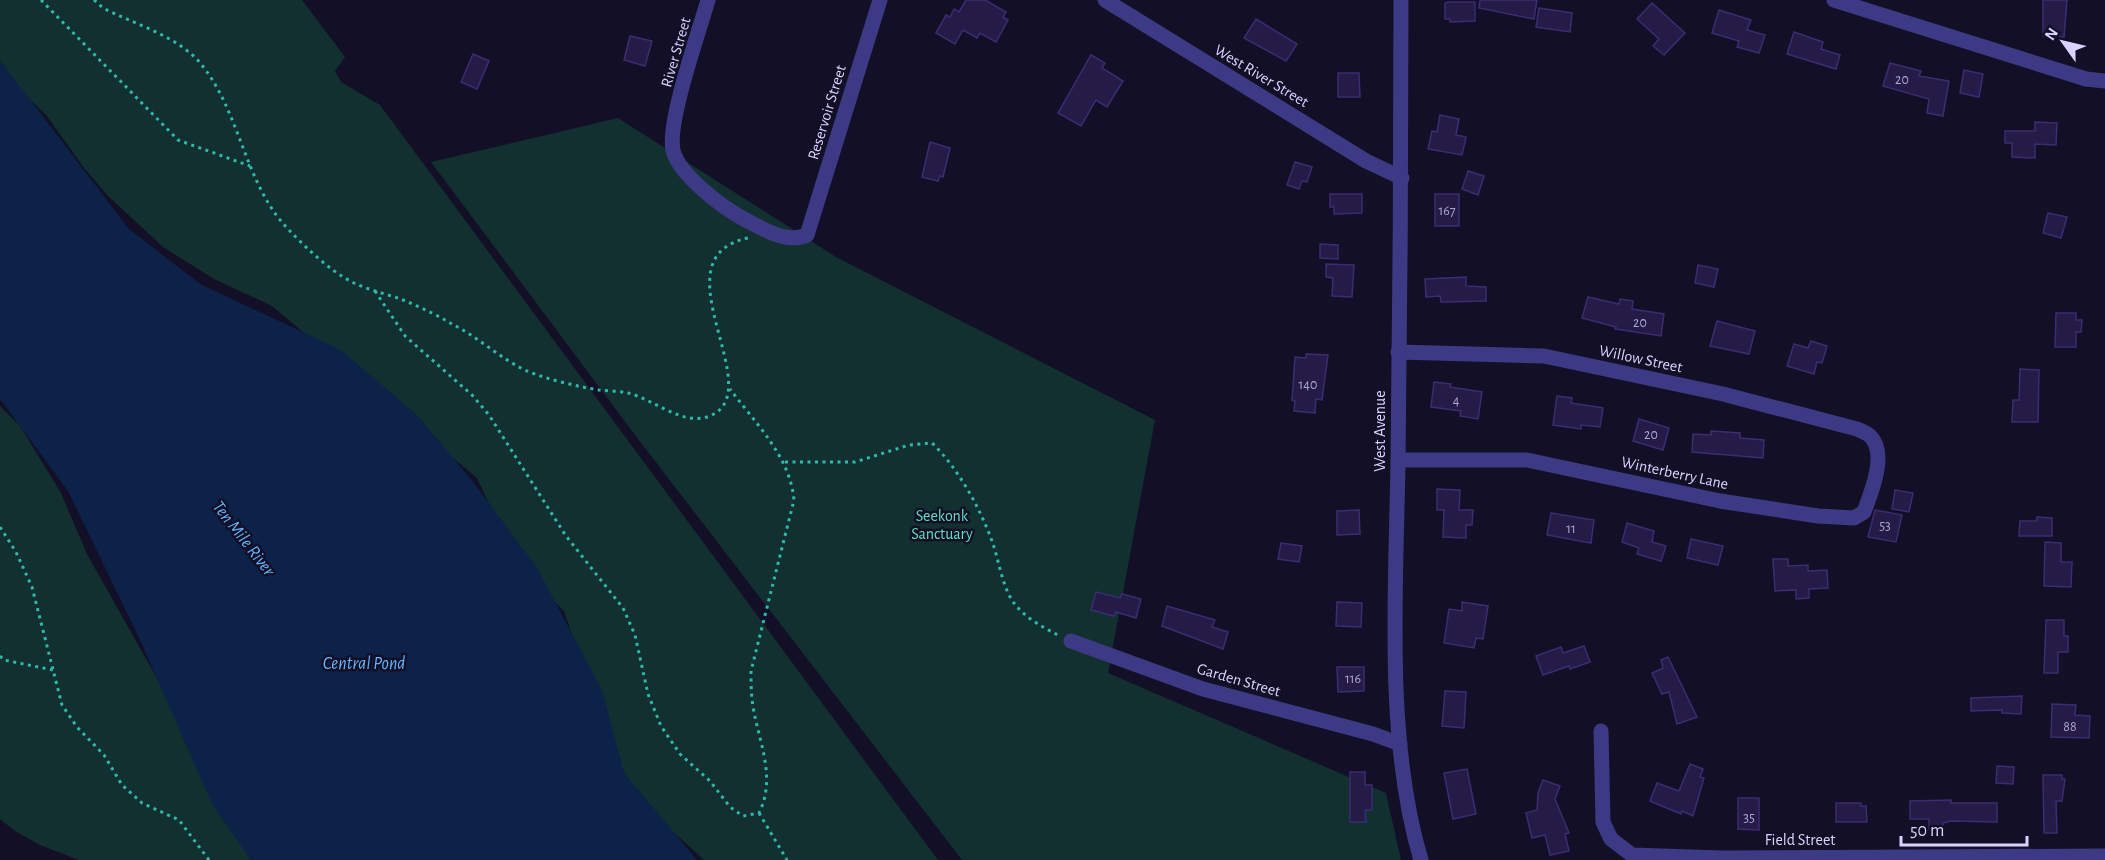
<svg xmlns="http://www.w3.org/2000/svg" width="2105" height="860" font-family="'Alegreya Sans',sans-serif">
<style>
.green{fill:#12302f}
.water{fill:#0c2248}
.building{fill:#241b47;stroke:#3b2d73;stroke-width:1.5}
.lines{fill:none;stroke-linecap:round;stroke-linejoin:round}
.path{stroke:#2fb8b0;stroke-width:3;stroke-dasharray:3 4.5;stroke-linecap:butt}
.minor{stroke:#3d3a85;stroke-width:15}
.labels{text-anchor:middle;stroke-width:5;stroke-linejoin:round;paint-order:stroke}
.number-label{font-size:14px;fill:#aca6d1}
.street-label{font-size:16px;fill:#d9d4ff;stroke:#130f26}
.park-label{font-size:16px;fill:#5fe0c0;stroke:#130f26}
.water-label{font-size:18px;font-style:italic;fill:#62b6ff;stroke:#130f26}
</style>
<rect width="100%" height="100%" fill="#130f26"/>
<g class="green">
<path d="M0,0H302L345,57L335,71L341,82L380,105L938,860H704L660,820L617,768L564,611L542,590L490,506L477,478L272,306L214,279L163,247L108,196L84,168L46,115L19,89L0,65Z"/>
<path d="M618,118L836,257L1155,420L1108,673L1386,793L1401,860H962L635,435L431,162Z"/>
<path d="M0,406L20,426L61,493L87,554L184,726L278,860H79L40,845L15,831L0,819Z"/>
</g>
<path class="water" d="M0,60L128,228L200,284L341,350L417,415L470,478L536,566L602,690L624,773L697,860H251L212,804L141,642L68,491L0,399Z"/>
<g class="building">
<path d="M966,0H985L1006,12L1003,17L1008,20L996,42L980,33L977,38L963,30L955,44L936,33L946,15L950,17L954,9L959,12Z"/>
<path d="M1480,0H1537L1534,19L1479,8Z"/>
<path d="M2043,0H2067L2064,37L2043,36Z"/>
<path d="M1449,2H1475V21L1450,22V19H1445V3Z"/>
<path d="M1652,3L1685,33L1664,55L1653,46L1659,39L1637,19Z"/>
<path d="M1539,8L1572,13L1570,32L1536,27Z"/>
<path d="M1719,10L1751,20L1747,30L1765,35L1759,53L1737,47L1739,41L1712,33Z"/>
<path d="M1256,19L1297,44L1286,61L1244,38Z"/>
<path d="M1794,32L1823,42L1821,49L1840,55L1836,69L1787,54Z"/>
<path d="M630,36L652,41L645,66L624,60Z"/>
<path d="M473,54L489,61L477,89L461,82Z"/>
<path d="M1091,55L1105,63L1102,68L1123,81L1107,107L1096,100L1081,126L1058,113Z"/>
<path d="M1890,63L1921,71L1919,76L1949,81L1943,116L1927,113L1929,99L1883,86Z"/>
<path d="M1964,70L1983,74L1979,97L1960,93Z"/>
<path d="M1338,73H1359L1360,97H1338Z"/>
<path d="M1440,115L1459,119L1456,135L1466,137L1462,155L1428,149L1432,131L1437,132Z"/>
<path d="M2035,122L2057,123L2056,145L2035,144V158L2012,157V143H2005V131H2035Z"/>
<path d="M930,142L950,148L943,177L940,176L938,181L922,177Z"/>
<path d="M1295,162L1312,167L1307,182L1302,181L1299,189L1287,185Z"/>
<path d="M1468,171L1484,176L1478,195L1462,189Z"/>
<path d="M1330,194H1362V213L1334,214V207H1330Z"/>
<rect x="1435" y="194" width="24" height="32"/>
<path d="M2048,213L2067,217L2061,238L2043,233Z"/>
<path d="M1320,244L1338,245V259L1320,258Z"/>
<path d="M1326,264L1354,265L1352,297L1332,296L1333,278L1326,277Z"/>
<path d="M1698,265L1718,269L1714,287L1695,283Z"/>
<path d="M1466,277V286L1486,287V301L1441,302L1440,296L1426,297L1425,279Z"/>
<path d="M1588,297L1619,304L1620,299L1633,301L1632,309L1664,314L1661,336L1615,329L1616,327L1582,318Z"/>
<path d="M2056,313H2076V320H2082L2081,332H2076V347H2055Z"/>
<path d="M1717,321L1755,331L1749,354L1710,346Z"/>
<path d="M1811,341L1827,346L1822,363L1817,362L1814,374L1787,366L1794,344L1808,348Z"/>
<path d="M1306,354L1328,355L1322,400L1316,399L1315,413L1294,411L1295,401L1292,400L1295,357L1306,358Z"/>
<path d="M2020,369L2039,370L2038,422H2012L2013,400H2019Z"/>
<path d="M1434,382L1451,384L1450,387L1482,392L1478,419L1460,416L1461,411L1431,407Z"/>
<path d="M1557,396L1572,398L1571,403L1603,408L1600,427L1581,425V429L1553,425Z"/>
<path d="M1639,419L1669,428L1663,450L1633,441Z"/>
<path d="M1711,431L1740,433V438L1764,440L1763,458L1692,452L1693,434L1711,435Z"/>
<path d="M1437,489L1460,490L1459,510H1473L1472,525H1466V538L1443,537L1444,510H1437Z"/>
<path d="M1895,490L1913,493L1909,512L1892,509Z"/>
<path d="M1359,510L1360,534L1337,535V511Z"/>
<path d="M1875,510L1902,515L1896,542L1868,537Z"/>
<path d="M1551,513L1594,520L1591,543L1547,535Z"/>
<path d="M2037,517L2052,518V536H2019L2020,521H2037Z"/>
<path d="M1627,523L1654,531L1652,542L1666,546L1661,561L1637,554L1639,548L1622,542Z"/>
<path d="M1691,539L1723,546L1718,565L1687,558Z"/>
<path d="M2045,542L2061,543V562H2072L2071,587L2044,586Z"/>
<path d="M1281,543L1302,546L1299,562L1278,559Z"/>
<path d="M1773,559H1788V566L1808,565V571L1827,570L1828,588L1809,589V598L1796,599V590L1775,591Z"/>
<path d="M1096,592L1120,598L1122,594L1141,599L1136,618L1116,612L1114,616L1091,610Z"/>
<path d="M1337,602L1362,603L1361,627L1336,626Z"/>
<path d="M1462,602L1488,606L1483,639L1476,638L1474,648L1444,643L1449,609L1462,611Z"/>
<path d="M1167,606L1215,620L1212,627L1228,632L1223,649L1162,626Z"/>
<path d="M2046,620H2064V636H2068V652H2058V673H2044Z"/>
<path d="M1584,646L1590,662L1570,669L1569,666L1543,675L1536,656L1561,647L1563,653Z"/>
<path d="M1668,657L1697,717L1677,724L1669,692L1662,694L1652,673L1663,668L1661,660Z"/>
<path d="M1337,667H1364V691L1338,692Z"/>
<path d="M1445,691L1466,692L1464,728L1442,726Z"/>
<path d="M2022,696L2021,714L2002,713V710L1971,711V698Z"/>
<path d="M2052,704L2076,705L2075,715L2090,716L2089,738L2051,737Z"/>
<path d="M1690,764L1703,769L1700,777L1704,778L1693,816L1682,811L1681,814L1650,801L1657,783L1679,791Z"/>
<path d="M1997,766L2014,767L2013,784L1996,783Z"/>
<path d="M1467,769L1476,814L1453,819L1444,773Z"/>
<path d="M1350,772H1365V785H1372V810H1365L1366,822H1350Z"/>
<path d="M2043,775H2062V779H2065L2062,801H2056L2057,833H2044Z"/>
<path d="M1543,780L1560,786L1555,799L1569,833L1565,834L1569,851L1550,855L1545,835L1532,838L1526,813L1537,810L1538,793Z"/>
<path d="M1738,798H1759V830L1738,829Z"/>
<path d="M1951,800V803H1997V822L1951,821L1943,823V829H1929V819H1910V801Z"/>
<path d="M1836,803H1861V806H1866L1867,822H1836Z"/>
</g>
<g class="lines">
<g class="path">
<path d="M41,0L178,140L250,166"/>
<path d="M94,0L103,8C134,24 178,36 201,64C241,113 244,183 288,229C306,248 329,270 352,282C368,290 387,294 403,300C420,307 437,315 452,324C478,337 501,359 527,371C546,379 579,387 599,390C608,391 619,391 628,393C653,399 681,425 707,417C775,395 652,258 748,238"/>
<path d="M375,291L405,336L472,395L489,415L566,536L623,608L635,635L648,694L661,726L680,754L710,781L730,807L743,816L759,813C778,775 756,737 752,699C751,690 751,680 751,671L794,500C790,456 755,423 730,389"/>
<path d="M785,462H855L909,445L932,443C958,468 980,508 992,541C999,560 1002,587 1014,603C1024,617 1042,627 1058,635"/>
<path d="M0,527L16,552L32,587L62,705L77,727L104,755L122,785L142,803L179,820L209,860"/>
<path d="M0,656L4,660L53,670"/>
<path d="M759,813L787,860"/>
</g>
<g class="minor">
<path d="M708,0C699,32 667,122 673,150C678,174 723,208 744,219C763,229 786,244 807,235L880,0"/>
<path d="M1105,0L1366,161L1402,178"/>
<path d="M1401,0C1401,154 1400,309 1398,463C1396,589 1385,740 1421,860"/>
<path d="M1834,0L2086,79L2105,81"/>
<path d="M1398,460H1527L1720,501L1818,516L1854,518L1864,512C1871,493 1888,453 1870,436C1867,433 1861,431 1857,429L1723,394L1544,356L1398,352"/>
<path d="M1071,641L1203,689L1373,734L1400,744"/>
<path d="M1601,731L1603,822L1611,839L1632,855L1721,858L2105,856"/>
</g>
</g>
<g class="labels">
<g class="number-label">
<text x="1902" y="84">20</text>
<text x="1447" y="215">167</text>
<text x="1640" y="327">20</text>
<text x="1308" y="389">140</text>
<text x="1456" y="405">4</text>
<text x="1651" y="439">20</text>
<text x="1885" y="530">53</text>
<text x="1571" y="533">11</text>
<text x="1353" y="683">116</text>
<text x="2070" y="731">88</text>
<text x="1749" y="822">35</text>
</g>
<g class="street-label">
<text transform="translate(675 52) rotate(-74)" y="6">River Street</text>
<text transform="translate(1262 75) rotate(31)" y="6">West River Street</text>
<text transform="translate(826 112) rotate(-73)" y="6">Reservoir Street</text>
<text transform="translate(1641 358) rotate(12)" y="6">Willow Street</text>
<text transform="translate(1379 431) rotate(-90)" y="6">West Avenue</text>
<text transform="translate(1675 472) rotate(12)" y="6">Winterberry Lane</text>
<text transform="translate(1239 679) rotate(16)" y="6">Garden Street</text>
<text x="1800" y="845">Field Street</text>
</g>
<g class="park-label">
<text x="942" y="521">Seekonk<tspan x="942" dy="18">Sanctuary</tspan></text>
</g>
<g class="water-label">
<text transform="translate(244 538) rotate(52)" y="6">Ten Mile River</text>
<text x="364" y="669">Central Pond</text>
</g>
</g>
<g transform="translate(2063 42) rotate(304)" stroke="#130f26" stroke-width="4.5" paint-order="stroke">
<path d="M0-4.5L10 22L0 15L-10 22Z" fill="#d9d4ff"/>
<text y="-9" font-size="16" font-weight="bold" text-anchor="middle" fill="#d9d4ff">N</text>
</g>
<path d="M1901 836v9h126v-9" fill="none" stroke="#d9d4ff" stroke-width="3"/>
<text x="1910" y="836" font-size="18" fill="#d9d4ff" stroke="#130f26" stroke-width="4.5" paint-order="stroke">50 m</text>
</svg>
